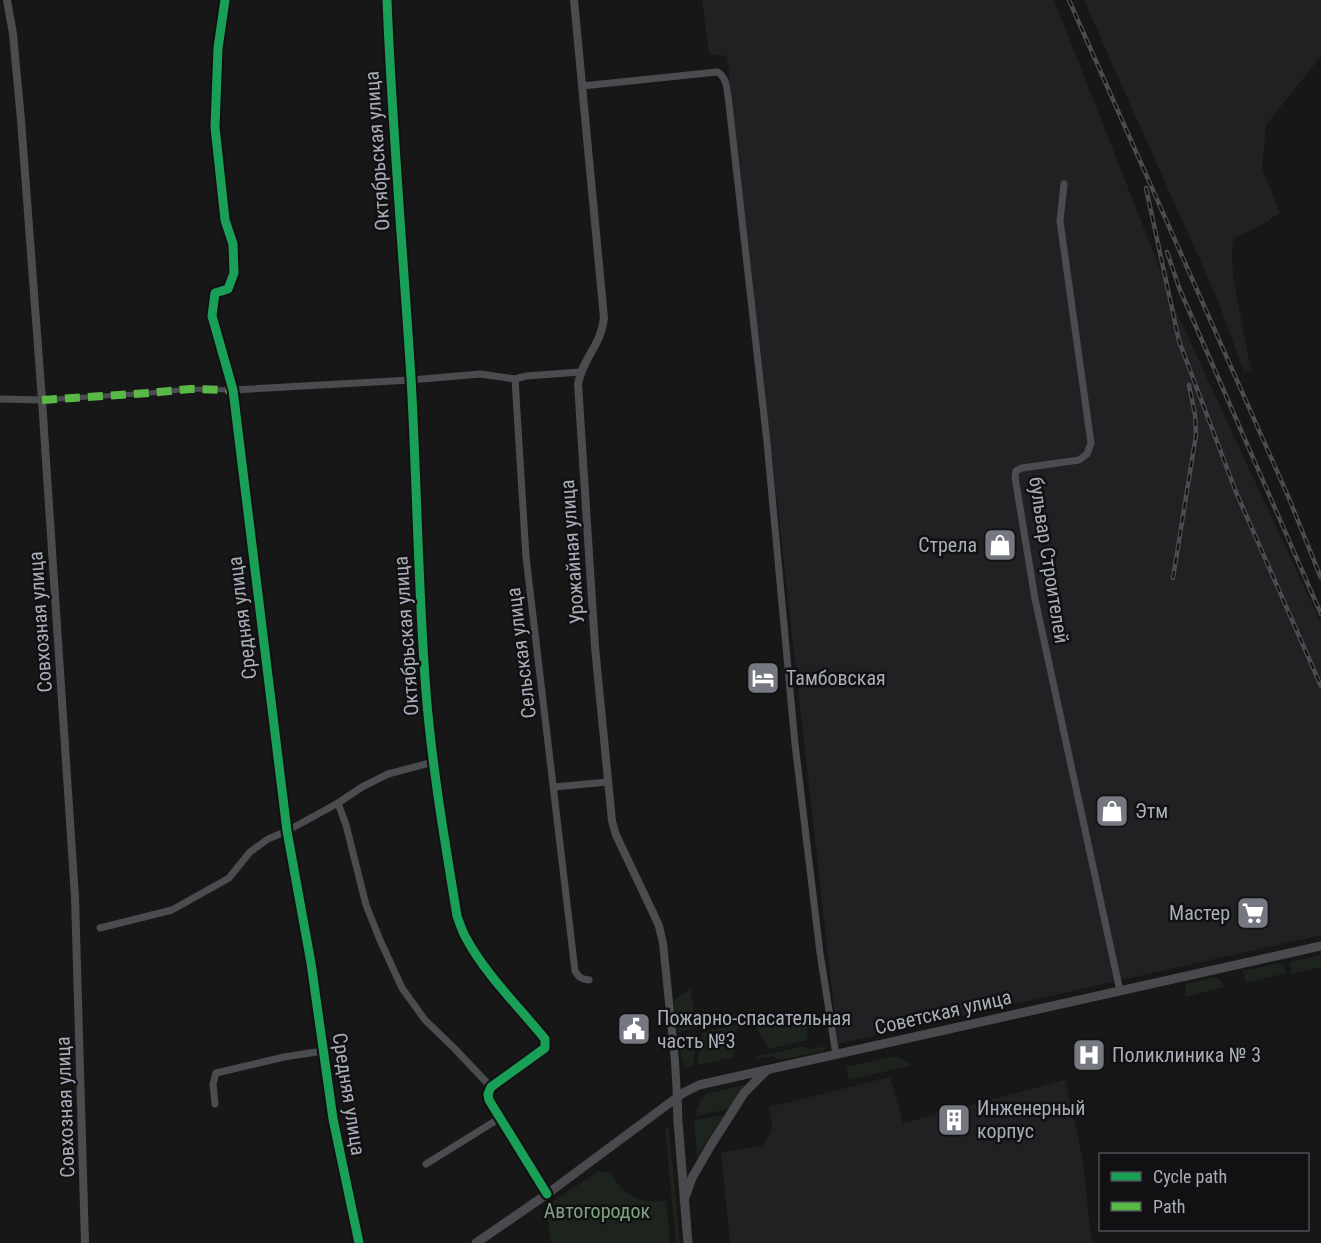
<svg xmlns="http://www.w3.org/2000/svg" width="1321" height="1243" font-family="'Roboto Condensed',sans-serif">
<style>
.built{fill:#212123}
.green{fill:#1d241e}
.lines{fill:none;stroke-linecap:round;stroke-linejoin:round}
.pedestrian{stroke:#4b4c50;stroke-width:5}
.minor{stroke:#4b4c50;stroke-width:7}
.tertiary{stroke:#4b4c50;stroke-width:8}
.secondary{stroke:#4a4a4e;stroke-width:9}
.rail-casing{stroke:#4b4c4f;stroke-width:4.5}
.rail{stroke:#111113;stroke-width:2;stroke-dasharray:7;stroke-linecap:butt}
.quiet{stroke:#58b947;stroke-width:8;stroke-dasharray:15 8;stroke-linecap:butt}
.cycleway-casing{stroke:#111113;stroke-width:13}
.cycleway{stroke:#1a9f57;stroke-width:9}
.labels{text-anchor:middle;stroke-width:5;stroke-linejoin:round;paint-order:stroke}
.street-label{font-size:20px;fill:#a8adb8;stroke:#111113}
.poi-label{font-size:20px;fill:#a8adb8;stroke:#111113;text-anchor:start}
.park-label{font-size:20px;fill:#7fa381;stroke:#111113}
</style>
<rect width="100%" height="100%" fill="#171717"/>
<g class="built">
<path d="M702,0H1054L1180,320L1321,623V935L838,1044L727,56L709,54Z"/>
<path d="M1084,0H1321V56L1266,125L1262,168L1280,213L1270,219V221L1234,238L1232,247L1233,277L1251,370L1244,372L1217,298L1117,75Z"/>
<path d="M890,1077L903,1123L1065,1080L1082,1155L1092,1243H730L721,1152L762,1146L770,1134L772,1127L769,1107Z"/>
</g>
<g class="green">
<path d="M1321,955V967L1291,974L1290,962Z"/>
<path d="M1279,963L1284,965L1286,973L1246,983L1243,971Z"/>
<path d="M1215,977L1220,979L1224,987L1185,997L1186,984Z"/>
<path d="M690,989L697,1028L678,1032L674,1000Z"/>
<path d="M794,1011L825,1025L807,1029L808,1040L769,1049L752,1021Z"/>
<path d="M738,1024L733,1057L697,1065L702,1032Z"/>
<path d="M697,1033L693,1066L688,1067C679,1061 680,1046 679,1036Z"/>
<path d="M805,1046L809,1050L826,1046L823,1051L780,1060L771,1056L755,1059V1057Z"/>
<path d="M896,1056L912,1065L849,1080L846,1067Z"/>
<path d="M744,1085L729,1109L695,1116L701,1099L705,1098V1094Z"/>
<path d="M724,1115L697,1157L694,1120Z"/>
<path d="M669,1128L680,1243H676L665,1129Z"/>
<path d="M599,1171L610,1173C625,1196 638,1204 666,1201L670,1243H551L546,1206Z"/>
</g>
<g class="lines">
<path class="pedestrian" d="M42,400L150,393L190,389L233,390"/>
<g class="minor">
<path d="M225,0L218,48L215,127L225,220L233,244L234,273L228,289L215,293L212,316L233,390L287,831L311,963L333,1119L359,1243"/>
<path d="M387,0C392,126 403,252 411,378C417,483 418,588 426,692C432,767 445,842 457,916C460,924 462,931 466,938C486,975 519,1007 545,1039V1048L491,1087L488,1094L489,1100L547,1194"/>
<path d="M582,86L717,72C728,77 727,93 729,104L767,442L795,744L820,953L836,1055"/>
<path d="M1064,184L1060,221L1091,443L1087,454L1079,460L1022,468L1016,471L1015,477L1035,599L1120,991"/>
<path d="M580,372L526,376L515,379L526,557L575,971C579,978 582,979 589,980"/>
<path d="M233,390L411,380L480,374L515,379"/>
<path d="M0,399L42,400"/>
<path d="M433,762L388,774L362,787L338,803L346,825L366,905L380,940L402,988L425,1020L455,1049L491,1087"/>
<path d="M554,787L608,782"/>
<path d="M100,928L172,910L229,878L250,852L268,839L287,831L338,803"/>
<path d="M215,1104L213,1084L216,1073L284,1057L323,1051"/>
<path d="M426,1164L500,1118"/>
</g>
<g class="tertiary">
<path d="M7,0L13,34L21,120L42,400L75,897L85,1243"/>
<path d="M574,0L604,318C601,346 583,357 578,384L595,647L612,821L616,835L655,917L659,926L663,943L675,1061L677,1097"/>
</g>
<g class="secondary">
<path d="M677,1097L678,1122L688,1243"/>
<path d="M684,1200L692,1178L711,1145L744,1093L766,1071"/>
<path d="M476,1243L547,1194L683,1093L699,1085L1321,946"/>
</g>
<defs>
<g id="rail">
<path d="M1069,0L1288,496L1321,578"/>
<path d="M1146,188L1179,341L1236,492L1321,686"/>
<path d="M1167,252L1180,290L1321,614"/>
<path d="M1173,578L1196,435L1195,415L1189,385"/>
</g>
</defs>
<use href="#rail" class="rail-casing"/>
<use href="#rail" class="rail"/>
<path class="quiet" d="M42,400L150,393L190,389L233,390"/>
<defs>
<g id="cycleway">
<path d="M225,0L218,48L215,127L225,220L233,244L234,273L228,289L215,293L212,316L233,390L287,831L311,963L333,1119L359,1243"/>
<path d="M387,0C392,126 403,252 411,378C417,483 418,588 426,692C432,767 445,842 457,916C460,924 462,931 466,938C486,975 519,1007 545,1039V1048L491,1087L488,1094L489,1100L547,1194"/>
</g>
</defs>
<use href="#cycleway" class="cycleway-casing"/>
<use href="#cycleway" class="cycleway"/>
</g>
<defs>
<symbol id="shop-square" viewBox="-11 -11 22 22"><rect x="-9" y="-9" width="18" height="18" rx="4" fill="#757880" stroke="#111113"/><path d="M-5-2.5h2.3a2.7 3.5 0 0 1 5.4 0H5L5.5 6h-11ZM-1.5-2.5h3a1.5 2.3 0 0 0-3 0Z" fill="#fff"/></symbol>
<symbol id="hotel-square" viewBox="-11 -11 22 22"><rect x="-9" y="-9" width="18" height="18" rx="4" fill="#757880" stroke="#111113"/><path d="M-6-4.5h1.5V1H6V5H4.5V3h-9V5H-6ZM-4 0a1.8 1.8 0 1 1 3.6 0ZM.5 0V-2.5h3Q6-2.5 6 0Z" fill="#fff"/></symbol>
<symbol id="supermarket-square" viewBox="-11 -11 22 22"><rect x="-9" y="-9" width="18" height="18" rx="4" fill="#757880" stroke="#111113"/><path d="M-6-5.5h2.5l.6 2H6L4.5 2H-2.5L-4.4-4H-6ZM-1.5 3.2a1.3 1.3 0 1 0 .1 0ZM3 3.2a1.3 1.3 0 1 0 .1 0Z" fill="#fff"/></symbol>
<symbol id="civic-square" viewBox="-11 -11 22 22"><rect x="-9" y="-9" width="18" height="18" rx="4" fill="#757880" stroke="#111113"/><path d="M-.6-6.5H3V-4.5H.6V-3L4-1V1h2V6H-6V1h2V-1L-.6-3ZM-1.2 2.5V6h2.4V2.5Z" fill="#fff"/></symbol>
<symbol id="hospital-square" viewBox="-11 -11 22 22"><rect x="-9" y="-9" width="18" height="18" rx="4" fill="#757880" stroke="#111113"/><path d="M-5-5h3v3.5h4V-5h3V5h-3V1.5h-4V5h-3Z" fill="#fff"/></symbol>
<symbol id="building-square" viewBox="-11 -11 22 22"><rect x="-9" y="-9" width="18" height="18" rx="4" fill="#757880" stroke="#111113"/><path d="M-4-6H4V6H1V3H-1V6H-4ZM-2.5-4.3h1.7v1.8h-1.7ZM.8-4.3h1.7v1.8H.8ZM-2.5-1h1.7V.8h-1.7ZM.8-1h1.7V.8H.8Z" fill="#fff"/></symbol>
</defs>
<g fill-rule="evenodd">
<use href="#shop-square" x="981" y="526" width="38" height="38"/>
<use href="#hotel-square" x="744" y="659" width="38" height="38"/>
<use href="#shop-square" x="1093" y="792" width="38" height="38"/>
<use href="#supermarket-square" x="1234" y="894" width="38" height="38"/>
<use href="#civic-square" x="615" y="1010" width="38" height="38"/>
<use href="#hospital-square" x="1070" y="1036" width="38" height="38"/>
<use href="#building-square" x="935" y="1101" width="38" height="38"/>
</g>
<g class="labels">
<g class="street-label">
<text transform="translate(377 151) rotate(-94)" y="7">Октябрьская улица</text>
<text transform="translate(572 552) rotate(-94)" y="7">Урожайная улица</text>
<text transform="translate(1049 560) rotate(81)" y="7">бульвар Строителей</text>
<text transform="translate(242 618) rotate(-97)" y="7">Средняя улица</text>
<text transform="translate(40 622) rotate(-94)" y="7">Совхозная улица</text>
<text transform="translate(406 636) rotate(-94)" y="7">Октябрьская улица</text>
<text transform="translate(521 653) rotate(-97)" y="7">Сельская улица</text>
<text transform="translate(943 1012) rotate(-13)" y="7">Советская улица</text>
<text transform="translate(349 1094) rotate(81)" y="7">Средняя улица</text>
<text transform="translate(65 1107) rotate(-92)" y="7">Совхозная улица</text>
</g>
<g class="poi-label">
<text x="977" y="552" text-anchor="end">Стрела</text>
<text x="786" y="685">Тамбовская</text>
<text x="1135" y="818">Этм</text>
<text x="1230" y="920" text-anchor="end">Мастер</text>
<text x="657" y="1025">Пожарно-спасательная<tspan x="657" dy="23">часть №3</tspan></text>
<text x="1112" y="1062">Поликлиника № 3</text>
<text x="977" y="1115">Инженерный<tspan x="977" dy="23">корпус</tspan></text>
</g>
<g class="park-label">
<text x="597" y="1218">Автогородок</text>
</g>
</g>
<rect x="1099" y="1153" width="210" height="78" fill="#111113" stroke="#4d4f55" stroke-width="1.5"/>
<rect x="1111" y="1172" width="30" height="9" fill="#1a9f57" stroke="#4d4f55" stroke-width="1.5"/>
<text x="1153" y="1183" font-size="18" fill="#a8adb8">Cycle path</text>
<rect x="1111" y="1202" width="30" height="9" fill="#58b947" stroke="#4d4f55" stroke-width="1.5"/>
<text x="1153" y="1213" font-size="18" fill="#a8adb8">Path</text>
</svg>
